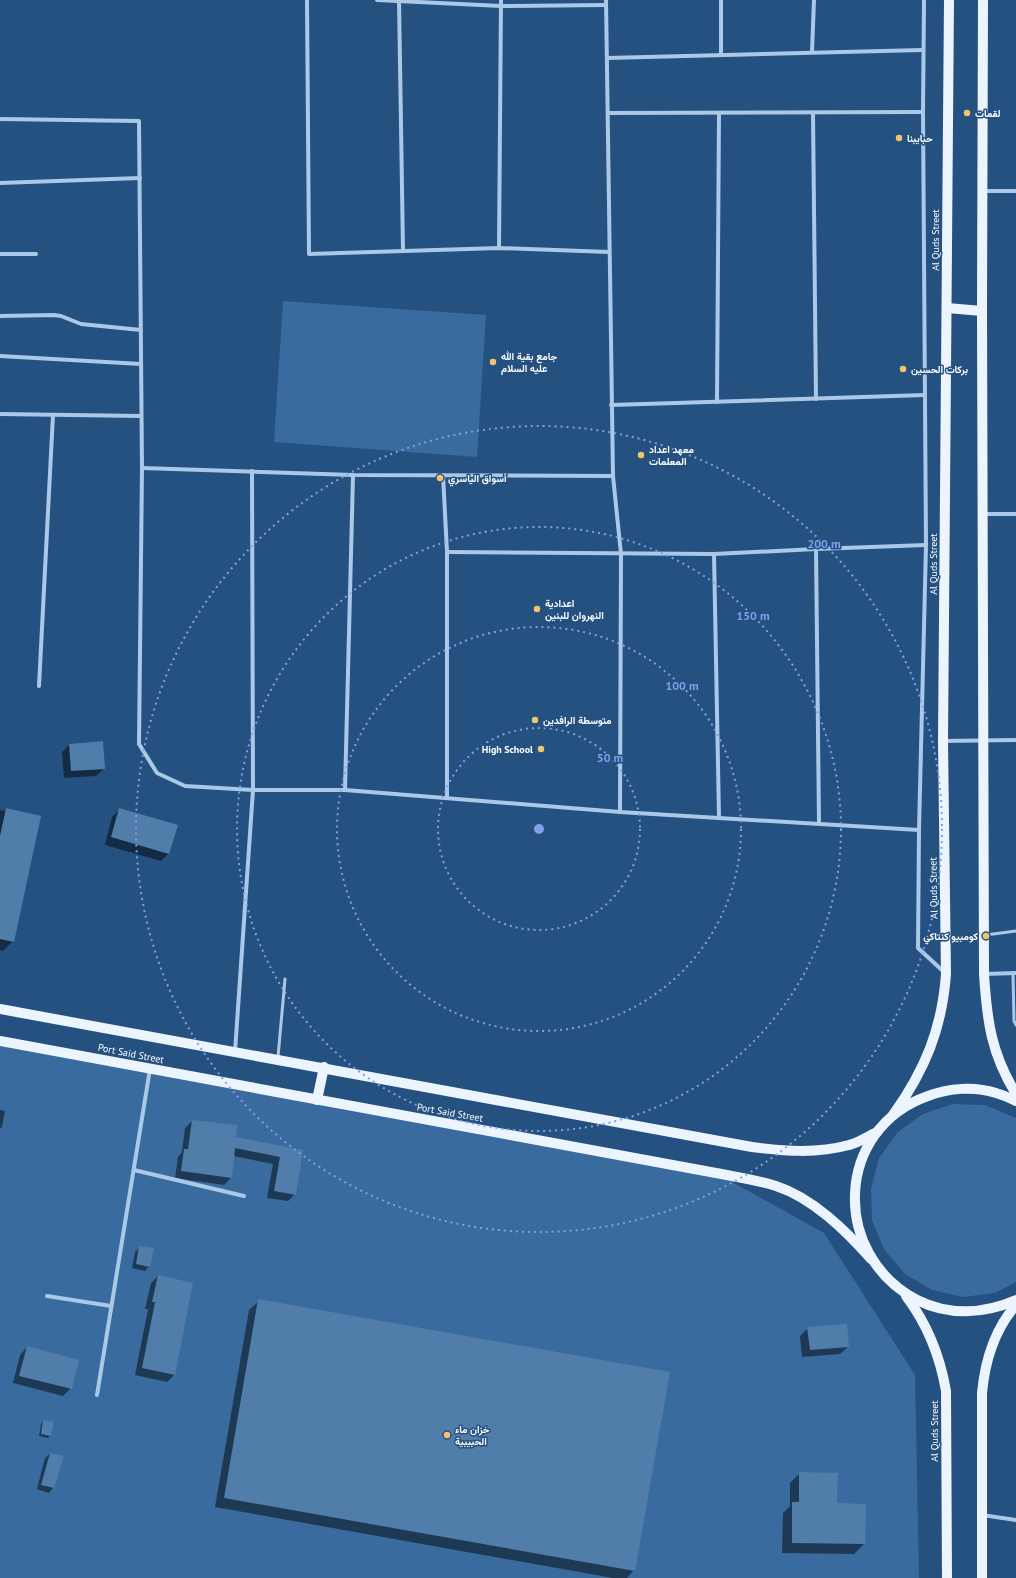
<svg xmlns="http://www.w3.org/2000/svg" width="1016" height="1578" font-family="'PT Sans',Vazirmatn,sans-serif">
<style>
.green{fill:#396b9e}
.shadow{fill:#0007}
.building{fill:#517dab}
.lines{fill:none;stroke-linecap:round;stroke-linejoin:round}
.lane{stroke:#abc9e6;stroke-width:3}
.street{stroke:#abc9e6;stroke-width:4}
.primary{stroke:#ecf4fd;stroke-width:10}
.ring{fill:none;stroke:#839eea;stroke-width:2;stroke-dasharray:2 4}
.poi-dot{fill:#f1c56f;stroke:#245180;stroke-width:1.5}
.labels{text-anchor:middle;stroke-width:3;stroke-linejoin:round;paint-order:stroke}
.poi-label{font-size:10px;font-weight:bold;fill:#fff;stroke:#245180;text-anchor:start}
.street-label{font-size:10px;fill:#fff;stroke:#245180}
.centre{fill:#839eea;stroke:#245180;stroke-width:2}
.ring-label{font-size:12px;text-anchor:middle;font-weight:bold;fill:#839eea;stroke:#245180;stroke-width:3;stroke-linejoin:round;paint-order:stroke}
</style>
<rect width="100%" height="100%" fill="#245180"/>
<g class="green">
<path d="M283,301L486,315L477,457L274,442Z"/>
<path d="M0,1041L716,1173L824,1233L915,1375L919,1578H0Z"/>
<path d="M953,1104L985,1105L1016,1118V1282L995,1293L963,1297L932,1290L905,1274L884,1249L872,1220L871,1189L879,1158L898,1132L923,1114Z"/>
</g>
<g class="shadow">
<path d="M69,745L104,769L96,776L64,778L62,752Z"/>
<path d="M6,809L13,941L3,951L0,950V810L4,811Z"/>
<path d="M120,809L169,853L161,861L105,845L112,817Z"/>
<path d="M0,1110L5,1111L2,1127L0,1129Z"/>
<path d="M192,1121L235,1138L302,1151L295,1194L288,1201L267,1198L273,1164L233,1156L231,1178L224,1185L175,1178L178,1157L182,1152L185,1128Z"/>
<path d="M140,1247L149,1266L145,1271L132,1268L135,1252Z"/>
<path d="M158,1276L174,1375L167,1382L135,1375L148,1309H145L151,1283Z"/>
<path d="M259,1301L634,1570L627,1578H613L215,1507L249,1310Z"/>
<path d="M808,1328L848,1347L840,1354L802,1357L800,1336Z"/>
<path d="M27,1347L71,1388L63,1396L13,1383L20,1355Z"/>
<path d="M43,1421L50,1435L48,1438L39,1436L41,1424Z"/>
<path d="M50,1454L53,1488L49,1493L37,1489L45,1458Z"/>
<path d="M800,1473L836,1504L864,1544L854,1554L782,1553L783,1513L790,1506V1483Z"/>
</g>
<g class="building">
<path d="M103,741L105,769L71,771L69,744Z"/>
<path d="M6,808L41,816L14,942L0,939V836Z"/>
<path d="M119,808L178,825L169,854L111,837Z"/>
<path d="M192,1120L237,1125L236,1137L303,1150L296,1195L274,1191L280,1157L235,1148L232,1178L181,1171L184,1149H188Z"/>
<path d="M139,1246L154,1248L150,1267L136,1264Z"/>
<path d="M158,1275L193,1283L175,1375L142,1368L155,1302H152Z"/>
<path d="M258,1299L670,1372L635,1571L224,1498Z"/>
<path d="M847,1324L849,1347L810,1350L807,1327Z"/>
<path d="M27,1346L79,1360L72,1389L19,1376Z"/>
<path d="M43,1420L54,1422L51,1436L41,1434Z"/>
<path d="M50,1453L64,1456L54,1488L41,1485Z"/>
<path d="M799,1472L838,1473L837,1503L866,1504L865,1544L792,1543V1502H799Z"/>
</g>
<g class="lines">
<g class="lane">
<path d="M986,935L1016,931"/>
<path d="M1013,973L1014,1021L1016,1025"/>
<path d="M278,1057L285,979"/>
</g>
<g class="street">
<path d="M307,0L309,254L499,248L609,252"/>
<path d="M377,0L501,6L606,5"/>
<path d="M399,0L403,250"/>
<path d="M606,0L613,476L621,554L620,812"/>
<path d="M721,0V55"/>
<path d="M924,0L923,112L926,545L919,830L918,948L944,972"/>
<path d="M812,52L814,0"/>
<path d="M607,58L923,50"/>
<path d="M608,113L923,112"/>
<path d="M813,113L816,399"/>
<path d="M0,119L139,121L142,468L139,744L157,773L185,786L253,790H345L620,812L919,830"/>
<path d="M0,183L140,178"/>
<path d="M983,191H1016"/>
<path d="M499,248L501,0"/>
<path d="M0,254H36"/>
<path d="M0,316L54,315L61,316L81,324L141,330"/>
<path d="M0,356L141,364"/>
<path d="M717,402L719,113"/>
<path d="M611,405L925,395"/>
<path d="M0,414L141,416"/>
<path d="M142,468L353,475L613,476"/>
<path d="M443,475L447,552V797"/>
<path d="M982,514H1016"/>
<path d="M816,549L819,823"/>
<path d="M447,552L714,554L816,549L926,545"/>
<path d="M714,554L719,817"/>
<path d="M39,686L53,415"/>
<path d="M943,741L1016,740"/>
<path d="M345,790L353,475"/>
<path d="M984,974L1016,973"/>
<path d="M235,1052L253,790L252,471"/>
<path d="M134,1170L244,1196"/>
<path d="M47,1296L111,1306"/>
<path d="M97,1395L150,1069"/>
<path d="M982,1515L1016,1520"/>
</g>
<g class="primary">
<path d="M983,0L982,311L984,974C987,1021 991,1053 1016,1094"/>
<path d="M947,308L982,311"/>
<path d="M0,1009L752,1147C784,1151 816,1154 849,1145C858,1143 868,1136 877,1132"/>
<path d="M0,1041L716,1173C736,1177 757,1180 776,1186C813,1198 846,1231 871,1259"/>
<path d="M317,1100L324,1067"/>
<path d="M1016,1101C1010,1098 1003,1095 996,1093C974,1086 949,1088 928,1096C834,1129 831,1255 917,1300C949,1316 984,1314 1016,1300"/>
<path d="M893,1115C925,1070 942,1029 946,974L943,741L949,0"/>
<path d="M906,1296C928,1325 940,1356 946,1391L947,1578"/>
<path d="M982,1578V1393C985,1361 994,1330 1016,1305"/>
</g>
</g>
<g class="ring">
<circle cx="539" cy="829" r="101"/>
<circle cx="539" cy="829" r="202"/>
<circle cx="539" cy="829" r="302"/>
<circle cx="539" cy="829" r="403"/>
</g>
<g class="poi-dot">
<circle cx="967" cy="113" r="4"/>
<circle cx="899" cy="138" r="4"/>
<circle cx="493" cy="362" r="4"/>
<circle cx="903" cy="369" r="4"/>
<circle cx="641" cy="455" r="4"/>
<circle cx="440" cy="478" r="4"/>
<circle cx="537" cy="609" r="4"/>
<circle cx="535" cy="720" r="4"/>
<circle cx="541" cy="749" r="4"/>
<circle cx="986" cy="936" r="4"/>
<circle cx="447" cy="1435" r="4"/>
</g>
<g class="labels">
<g class="poi-label">
<text x="975" y="117">لقمات</text>
<text x="907" y="142">حبايبنا</text>
<text x="501" y="360">جامع بقية الله<tspan x="501" dy="12">عليه السلام</tspan></text>
<text x="911" y="373">بركات الحسين</text>
<text x="649" y="453">معهد اعداد<tspan x="649" dy="12">المعلمات</tspan></text>
<text x="448" y="482">أسواق الياسري</text>
<text x="545" y="607">اعدادية<tspan x="545" dy="12">النهروان للبنين</tspan></text>
<text x="543" y="724">متوسطة الرافدين</text>
<text x="533" y="753" text-anchor="end">High School</text>
<text x="978" y="940" text-anchor="end">كومبيو كنتاكي</text>
<text x="455" y="1433">خزان ماء<tspan x="455" dy="12">الحبيبية</tspan></text>
</g>
<g class="street-label">
<text transform="translate(935 240) rotate(-90)" y="4">Al Quds Street</text>
<text transform="translate(933 564) rotate(-90)" y="4">Al Quds Street</text>
<text transform="translate(933 888) rotate(-91)" y="4">Al Quds Street</text>
<text transform="translate(131 1053) rotate(11)" y="4">Port Said Street</text>
<text transform="translate(450 1112) rotate(10)" y="4">Port Said Street</text>
<text transform="translate(934 1431) rotate(-90)" y="4">Al Quds Street</text>
</g>
</g>
<circle cx="539" cy="829" r="6" class="centre"/>
<g class="ring-label">
<text x="824" y="548">200 m</text>
<text x="753" y="620">150 m</text>
<text x="682" y="690">100 m</text>
<text x="610" y="762">50 m</text>
</g>
</svg>
